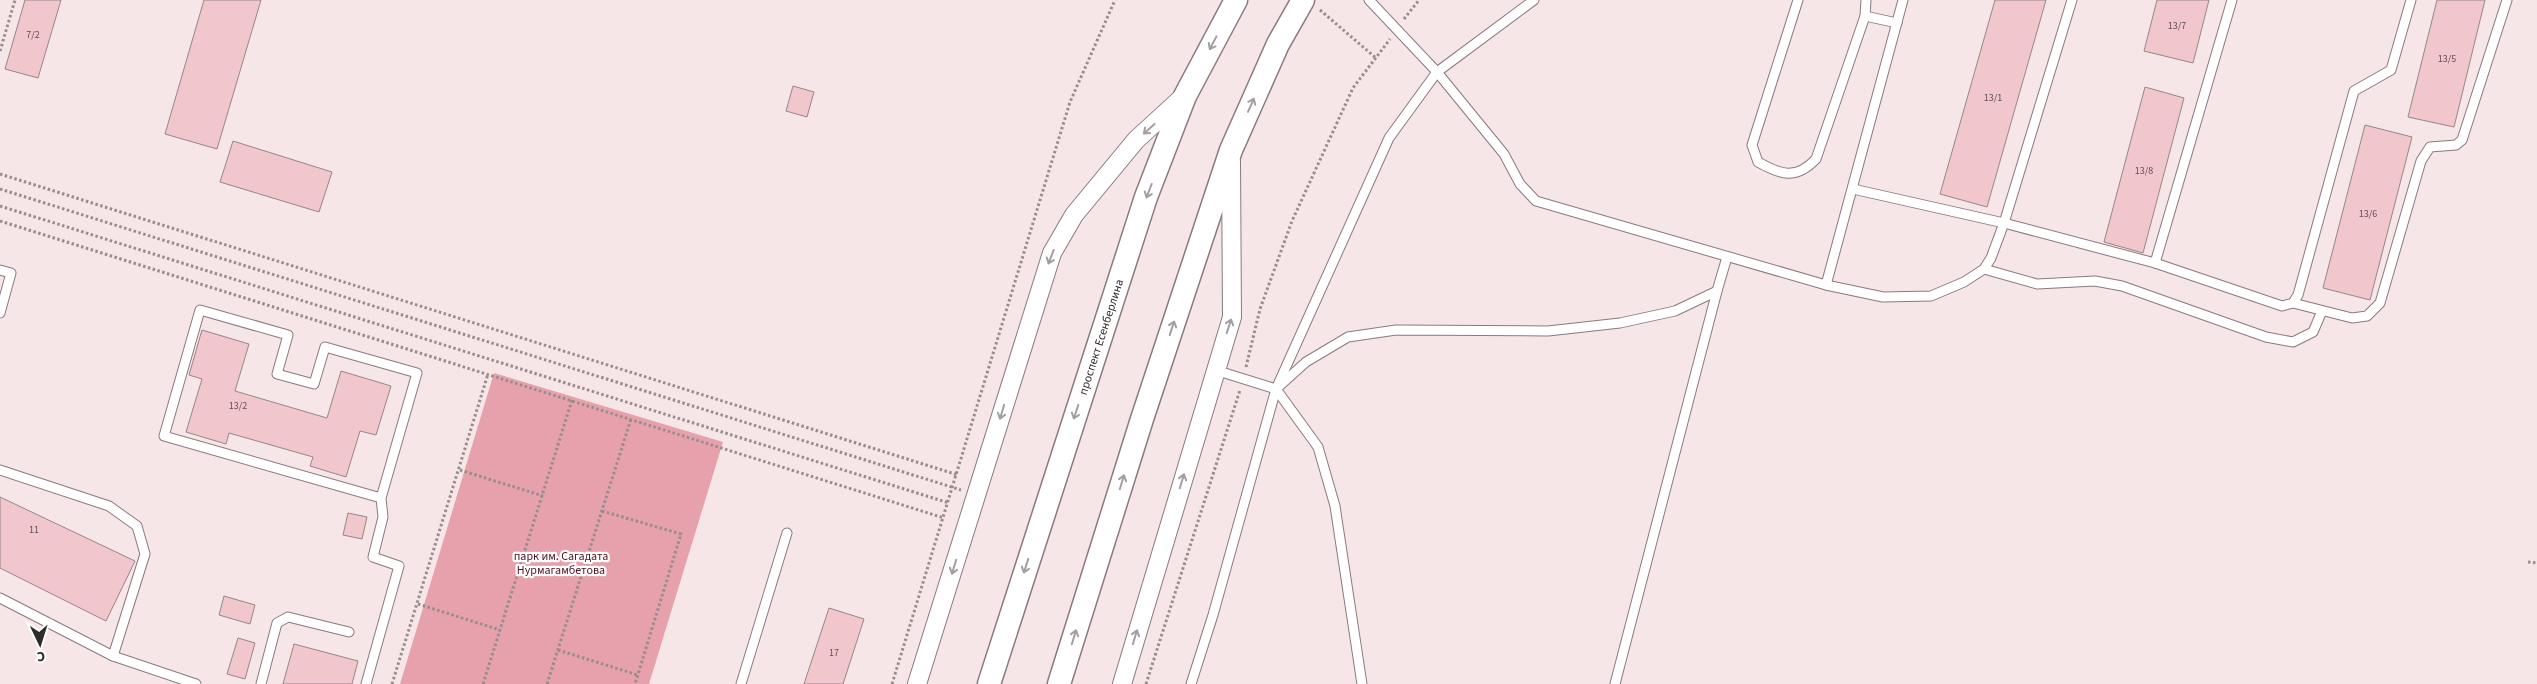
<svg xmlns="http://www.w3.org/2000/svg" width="2537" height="684" font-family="'Source Sans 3',sans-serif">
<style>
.green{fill:#e7a1ac}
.building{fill:#f2c6cd;stroke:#958688}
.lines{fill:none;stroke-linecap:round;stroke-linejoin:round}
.service-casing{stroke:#8a7a7c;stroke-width:11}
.minor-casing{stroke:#8a7a7c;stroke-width:20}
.tertiary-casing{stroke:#8a7a7c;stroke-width:25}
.path{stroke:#988c8e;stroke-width:3;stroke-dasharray:2.5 2.5;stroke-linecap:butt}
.service{stroke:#fff;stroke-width:9}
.minor{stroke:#fff;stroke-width:18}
.tertiary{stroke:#fff;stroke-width:22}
.oneway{stroke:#a29fa0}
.labels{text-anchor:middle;stroke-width:4.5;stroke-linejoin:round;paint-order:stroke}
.number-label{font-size:10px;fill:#615154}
.street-label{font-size:12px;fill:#312a2b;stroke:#fff}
.park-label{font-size:12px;fill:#511224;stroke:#fff}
</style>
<rect width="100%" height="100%" fill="#f7e6e8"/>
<path class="green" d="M494,373L723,442L649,684H400Z"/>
<g class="building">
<path d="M25,0H61L38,78L5,69Z"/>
<path d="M204,0H261L217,149L165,134Z"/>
<path d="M1995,0H2046L1987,207L1940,194Z"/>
<path d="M2157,0H2209L2193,63L2144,51Z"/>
<path d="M2437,0H2485L2454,127L2408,117Z"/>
<path d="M793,86L814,92L807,117L786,111Z"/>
<path d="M2145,87L2184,98L2143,253L2104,242Z"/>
<path d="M2365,125L2412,137L2370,300L2323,288Z"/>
<path d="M233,141L332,172L319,212L220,182Z"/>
<path d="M202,330L249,344L235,391L327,418L341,371L391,386L376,435L360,431L346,477L310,466L313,457L229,433L226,444L186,432L202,379L189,375Z"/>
<path d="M0,497L135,561L106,621L0,568Z"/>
<path d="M348,513L367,517L362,539L343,535Z"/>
<path d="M224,596L255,605L250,624L219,615Z"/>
<path d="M829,608L864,619L843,684H804Z"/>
<path d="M238,638L255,643L245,679L227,674Z"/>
<path d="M294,644L358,661L352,684H283Z"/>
</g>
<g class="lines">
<defs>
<g id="service">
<path d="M1369,0L1437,72L1504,154L1520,184L1536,201L1826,285L1883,297L1931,296L1964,282L1984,269L1991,258L2004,223L2072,0"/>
<path d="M1798,0L1752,145L1758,162C1781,175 1796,180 1816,159L1865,16L1866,0"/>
<path d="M1865,16L1897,23"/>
<path d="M1853,189L2004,223L2155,263L2282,306L2293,303L2298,295L2354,91L2391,70L2411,0"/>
<path d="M2155,263L2232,0"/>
<path d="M1984,269L2037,284L2095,281L2122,286L2266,337L2293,342L2313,332L2322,311"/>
<path d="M0,270L11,273L0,313"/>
<path d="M1826,285L1903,0"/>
<path d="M2293,303L2352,318L2367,316L2380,303L2421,161L2430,147L2456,145L2462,140L2507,0"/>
<path d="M1215,370L1276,389L1306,362L1348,337L1396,330L1548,331L1620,323L1675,311L1717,291L1727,257"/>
<path d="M1276,389L1318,447L1335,506L1362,684"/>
<path d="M0,470L109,506L137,526L145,554L113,656"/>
<path d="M0,598L113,656L196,684"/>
<path d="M261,684L277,623L288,617L349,632"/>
<path d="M366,684L399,566L373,557L383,517L381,498L417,373L325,347L314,384L277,374L288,335L200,310L164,436L381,498"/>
<path d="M741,684L787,533"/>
<path d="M1191,684L1213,615L1276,389L1389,138L1437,72L1534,0"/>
<path d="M1615,684L1717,291"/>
</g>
<g id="minor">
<path d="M917,684L1052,253L1074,215L1136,140L1184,96"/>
<path d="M1122,684L1232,317L1231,161"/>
</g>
<g id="tertiary">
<path d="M989,684L1146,197L1185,96L1236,0"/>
<path d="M1059,684L1142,419L1231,150L1278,44L1303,0"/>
</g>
</defs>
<use href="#service" class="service-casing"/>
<use href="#minor" class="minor-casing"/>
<use href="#tertiary" class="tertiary-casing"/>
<g class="path">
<path d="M1320,10L1376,58"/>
<path d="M1404,19L1419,0"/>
<path d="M0,51L15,0"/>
<path d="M0,174L958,475"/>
<path d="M0,189L961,490"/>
<path d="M0,206L949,503"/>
<path d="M0,221L944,518"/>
<path d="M1246,367L1260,309L1292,221L1353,88L1390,39"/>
<path d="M460,470L543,496"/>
<path d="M602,511L681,534L635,684"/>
<path d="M2528,562L2537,563"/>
<path d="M418,604L500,630"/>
<path d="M558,650L638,675"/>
<path d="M392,684L488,374"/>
<path d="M483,684L572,400"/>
<path d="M547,684L631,419"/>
<path d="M892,684L1070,102L1115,0"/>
<path d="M1146,684L1240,390"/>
</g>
<use href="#service" class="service"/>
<use href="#minor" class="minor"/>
<use href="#tertiary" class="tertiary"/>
</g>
<defs><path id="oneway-shaft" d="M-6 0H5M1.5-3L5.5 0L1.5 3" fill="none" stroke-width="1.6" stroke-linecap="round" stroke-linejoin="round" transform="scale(1.25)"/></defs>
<g class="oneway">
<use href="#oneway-shaft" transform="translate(1213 43) rotate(118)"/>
<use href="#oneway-shaft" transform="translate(1251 105) rotate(-66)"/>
<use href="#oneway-shaft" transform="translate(1149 129) rotate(138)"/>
<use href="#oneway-shaft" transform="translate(1149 191) rotate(111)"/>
<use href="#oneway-shaft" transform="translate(1051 257) rotate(111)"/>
<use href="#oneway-shaft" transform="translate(1229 326) rotate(-72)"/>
<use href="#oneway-shaft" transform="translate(1172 328) rotate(-72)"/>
<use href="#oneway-shaft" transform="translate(1002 412) rotate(107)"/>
<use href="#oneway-shaft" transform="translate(1076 412) rotate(108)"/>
<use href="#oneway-shaft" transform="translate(1182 481) rotate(-73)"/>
<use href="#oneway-shaft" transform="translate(1122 482) rotate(-73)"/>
<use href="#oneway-shaft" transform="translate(1026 566) rotate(108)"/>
<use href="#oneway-shaft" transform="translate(954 567) rotate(107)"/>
<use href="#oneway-shaft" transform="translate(1074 637) rotate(-73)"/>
<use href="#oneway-shaft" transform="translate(1135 637) rotate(-73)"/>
</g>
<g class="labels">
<g class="number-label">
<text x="2177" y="29">13/7</text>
<text x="33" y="38">7/2</text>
<text x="2447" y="62">13/5</text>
<text x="1993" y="101">13/1</text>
<text x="2144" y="174">13/8</text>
<text x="2368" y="217">13/6</text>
<text x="238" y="409">13/2</text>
<text x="34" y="533">11</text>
<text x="834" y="656">17</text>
</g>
<g class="street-label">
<text transform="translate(1101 337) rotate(-72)" y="4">проспект Есенберлина</text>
</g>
<g class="park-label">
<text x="561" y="560">парк им. Сагадата<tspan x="561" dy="14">Нурмагамбетова</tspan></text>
</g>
</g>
<g transform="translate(40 644) rotate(176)" stroke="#ffffff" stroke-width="4" paint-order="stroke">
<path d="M0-4L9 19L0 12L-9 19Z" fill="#312a2b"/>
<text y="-8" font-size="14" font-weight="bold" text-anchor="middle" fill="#312a2b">С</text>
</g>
</svg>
